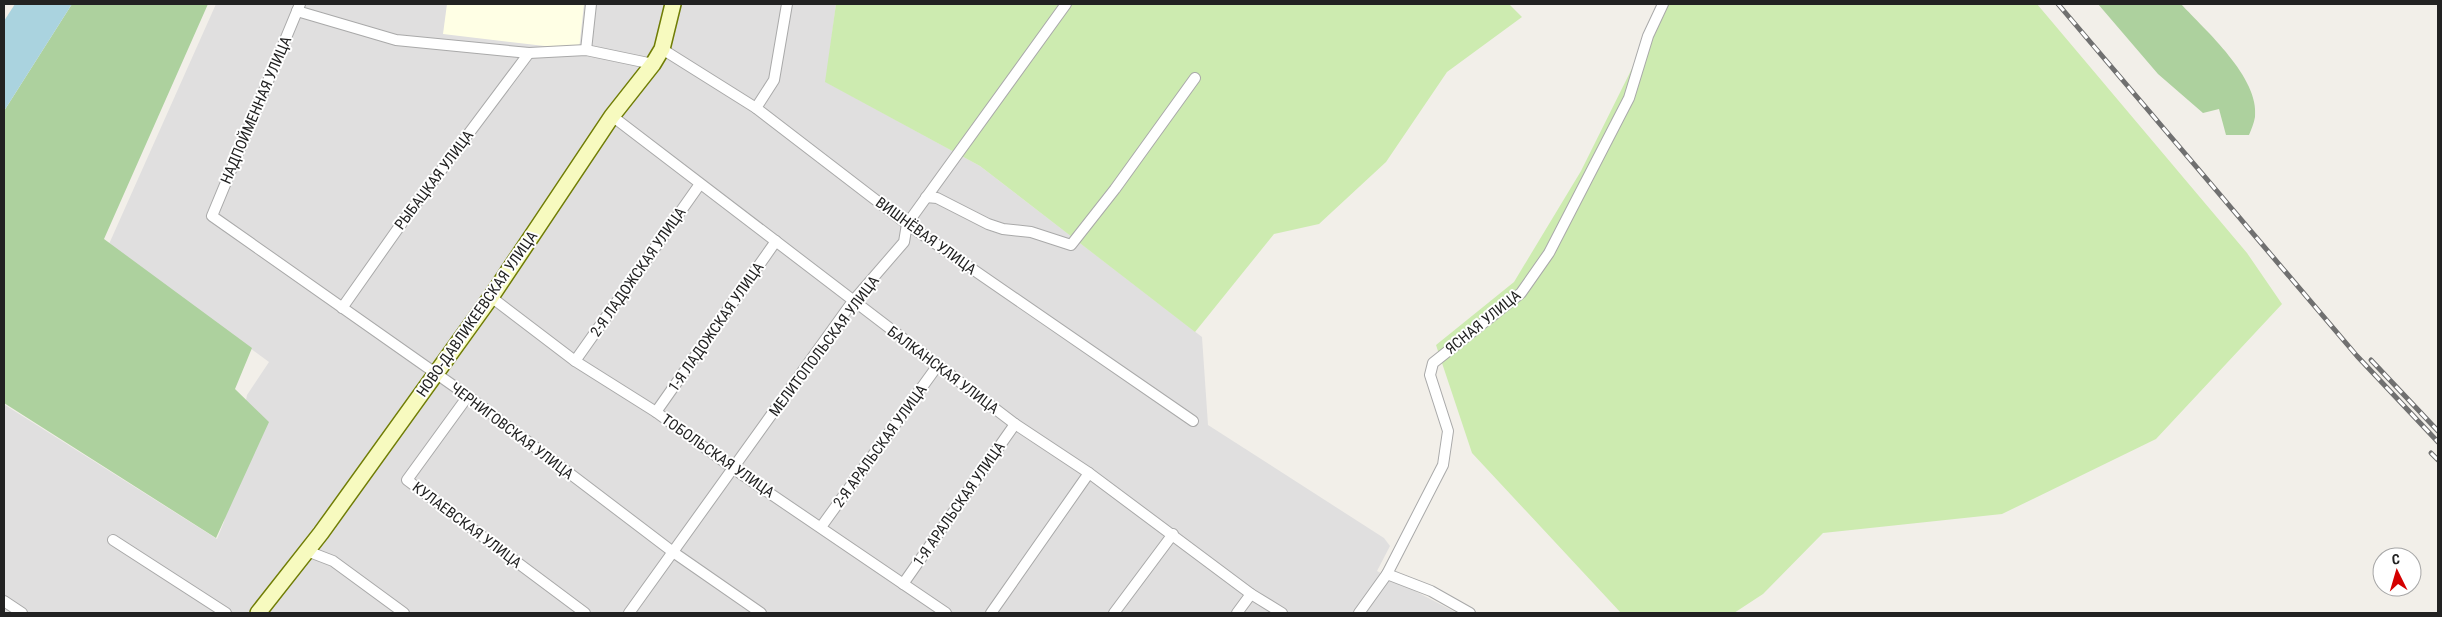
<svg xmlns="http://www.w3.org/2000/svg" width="2442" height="617" font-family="'Roboto Condensed',sans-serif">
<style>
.residential{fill:#e0dfdf}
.education{fill:#ffffe5}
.grass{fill:#cdebb0}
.forest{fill:#add19e}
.water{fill:#aad3df}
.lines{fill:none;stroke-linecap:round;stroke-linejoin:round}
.street-casing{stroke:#a9a9a9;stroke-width:12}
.secondary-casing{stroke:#707d05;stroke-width:18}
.street{stroke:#fff;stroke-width:10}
.secondary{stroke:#f7fabf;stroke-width:15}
.rail-casing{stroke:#707070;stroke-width:5}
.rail{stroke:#fff;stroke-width:3;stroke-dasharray:9;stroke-linecap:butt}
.labels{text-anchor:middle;stroke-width:4;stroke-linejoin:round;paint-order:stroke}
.street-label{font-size:15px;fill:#222;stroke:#fff}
</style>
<rect width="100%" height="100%" fill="#f2efe9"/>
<path class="residential" d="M216,4H836L826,82L980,166L1202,337L1208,425L1384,538L1390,546L1377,571L1457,613H4L5,405L217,539L224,522L247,395L269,362L109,244Z"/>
<path class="education" d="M447,4H584L579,50L443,34Z"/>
<g class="grass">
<path d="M836,4H1509L1522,17L1447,72L1386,162L1319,224L1274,234L1195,332L980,166L825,82Z"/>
<path d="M1664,4H2037L2247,253L2282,304L2156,439L2002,514L1823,533L1763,594L1734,613H1621L1472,453L1436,345L1514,282L1581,171Z"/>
</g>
<g class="forest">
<path d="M72,4H208L104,239L252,348L235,389L269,422L216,538L4,403V111Z"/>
<path d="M2098,4H2181C2205,30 2260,78 2255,117C2254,123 2251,130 2249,135H2226L2219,109L2203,113L2158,74Z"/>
</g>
<path class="water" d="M15,4H72L4,111V21Z"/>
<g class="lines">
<defs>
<g id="street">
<path d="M300,4L212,216L468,396L673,552L761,613"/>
<path d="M297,11L396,40L529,53L586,50L653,64"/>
<path d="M662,49L756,108L907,224L1193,421"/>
<path d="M586,50L591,4"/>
<path d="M756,108L774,80L787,4"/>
<path d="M612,116L1015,424L1089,473L1251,594L1282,613"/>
<path d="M926,197L937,198L988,224L1003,229L1031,232L1071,245L1115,189L1195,78"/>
<path d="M491,297L575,361L656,412L734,469L946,613"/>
<path d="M342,308L404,220L529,53"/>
<path d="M575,361L700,184"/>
<path d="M468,396L407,480L585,613"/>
<path d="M656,412L776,241"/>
<path d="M821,527L938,365"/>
<path d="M113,540L226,613"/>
<path d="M307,551L333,561L404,613"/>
<path d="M1387,574L1431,591L1470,613"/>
<path d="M903,584L1015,424"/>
<path d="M4,601L22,613"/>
<path d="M629,613L853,301L904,242L907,224L1066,4"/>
<path d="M991,613L1089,473"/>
<path d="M1114,613L1173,534"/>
<path d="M1237,613L1251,594"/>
<path d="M1359,613L1387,574L1443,465L1448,431L1430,375L1433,363L1521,293L1549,253L1629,98L1648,36L1663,4"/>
</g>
<path id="secondary" d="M258,613L321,533L491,297L612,116L653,64L662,49L673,4"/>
</defs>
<use href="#street" class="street-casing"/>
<use href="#secondary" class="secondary-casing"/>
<use href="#street" class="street"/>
<use href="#secondary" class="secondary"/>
<defs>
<g id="rail">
<path d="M2058,4L2357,356L2438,442"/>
<path d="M2371,360L2438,431"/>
<path d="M2431,453L2438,460"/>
</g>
</defs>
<use href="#rail" class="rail-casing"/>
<use href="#rail" class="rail"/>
</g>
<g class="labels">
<g class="street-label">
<text transform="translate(256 110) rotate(-67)" y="5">НАДПОЙМЕННАЯ УЛИЦА</text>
<text transform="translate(434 180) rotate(-53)" y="5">РЫБАЦКАЯ УЛИЦА</text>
<text transform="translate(926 236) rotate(36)" y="5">ВИШНЁВАЯ УЛИЦА</text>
<text transform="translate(638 272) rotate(-55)" y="5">2-Я ЛАДОЖСКАЯ УЛИЦА</text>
<text transform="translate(477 314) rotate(-55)" y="5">НОВО-ДАВЛИКЕЕВСКАЯ УЛИЦА</text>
<text transform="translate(1483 322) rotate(-39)" y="5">ЯСНАЯ УЛИЦА</text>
<text transform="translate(716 327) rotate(-55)" y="5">1-Я ЛАДОЖСКАЯ УЛИЦА</text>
<text transform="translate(824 346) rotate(-53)" y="5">МЕЛИТОПОЛЬСКАЯ УЛИЦА</text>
<text transform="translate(943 370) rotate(37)" y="5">БАЛКАНСКАЯ УЛИЦА</text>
<text transform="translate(512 431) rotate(37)" y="5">ЧЕРНИГОВСКАЯ УЛИЦА</text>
<text transform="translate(880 446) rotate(-54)" y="5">2-Я АРАЛЬСКАЯ УЛИЦА</text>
<text transform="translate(718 456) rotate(35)" y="5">ТОБОЛЬСКАЯ УЛИЦА</text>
<text transform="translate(959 504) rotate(-55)" y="5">1-Я АРАЛЬСКАЯ УЛИЦА</text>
<text transform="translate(467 525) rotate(37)" y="5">КУЛАЕВСКАЯ УЛИЦА</text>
</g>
</g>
<rect width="2442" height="617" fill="none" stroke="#222222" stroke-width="10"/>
<g transform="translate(2397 572) rotate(355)"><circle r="24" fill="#ffffff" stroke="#a7a7a7"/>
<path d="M0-4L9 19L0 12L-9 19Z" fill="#d40000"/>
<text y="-8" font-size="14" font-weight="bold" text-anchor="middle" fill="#222222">С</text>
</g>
</svg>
